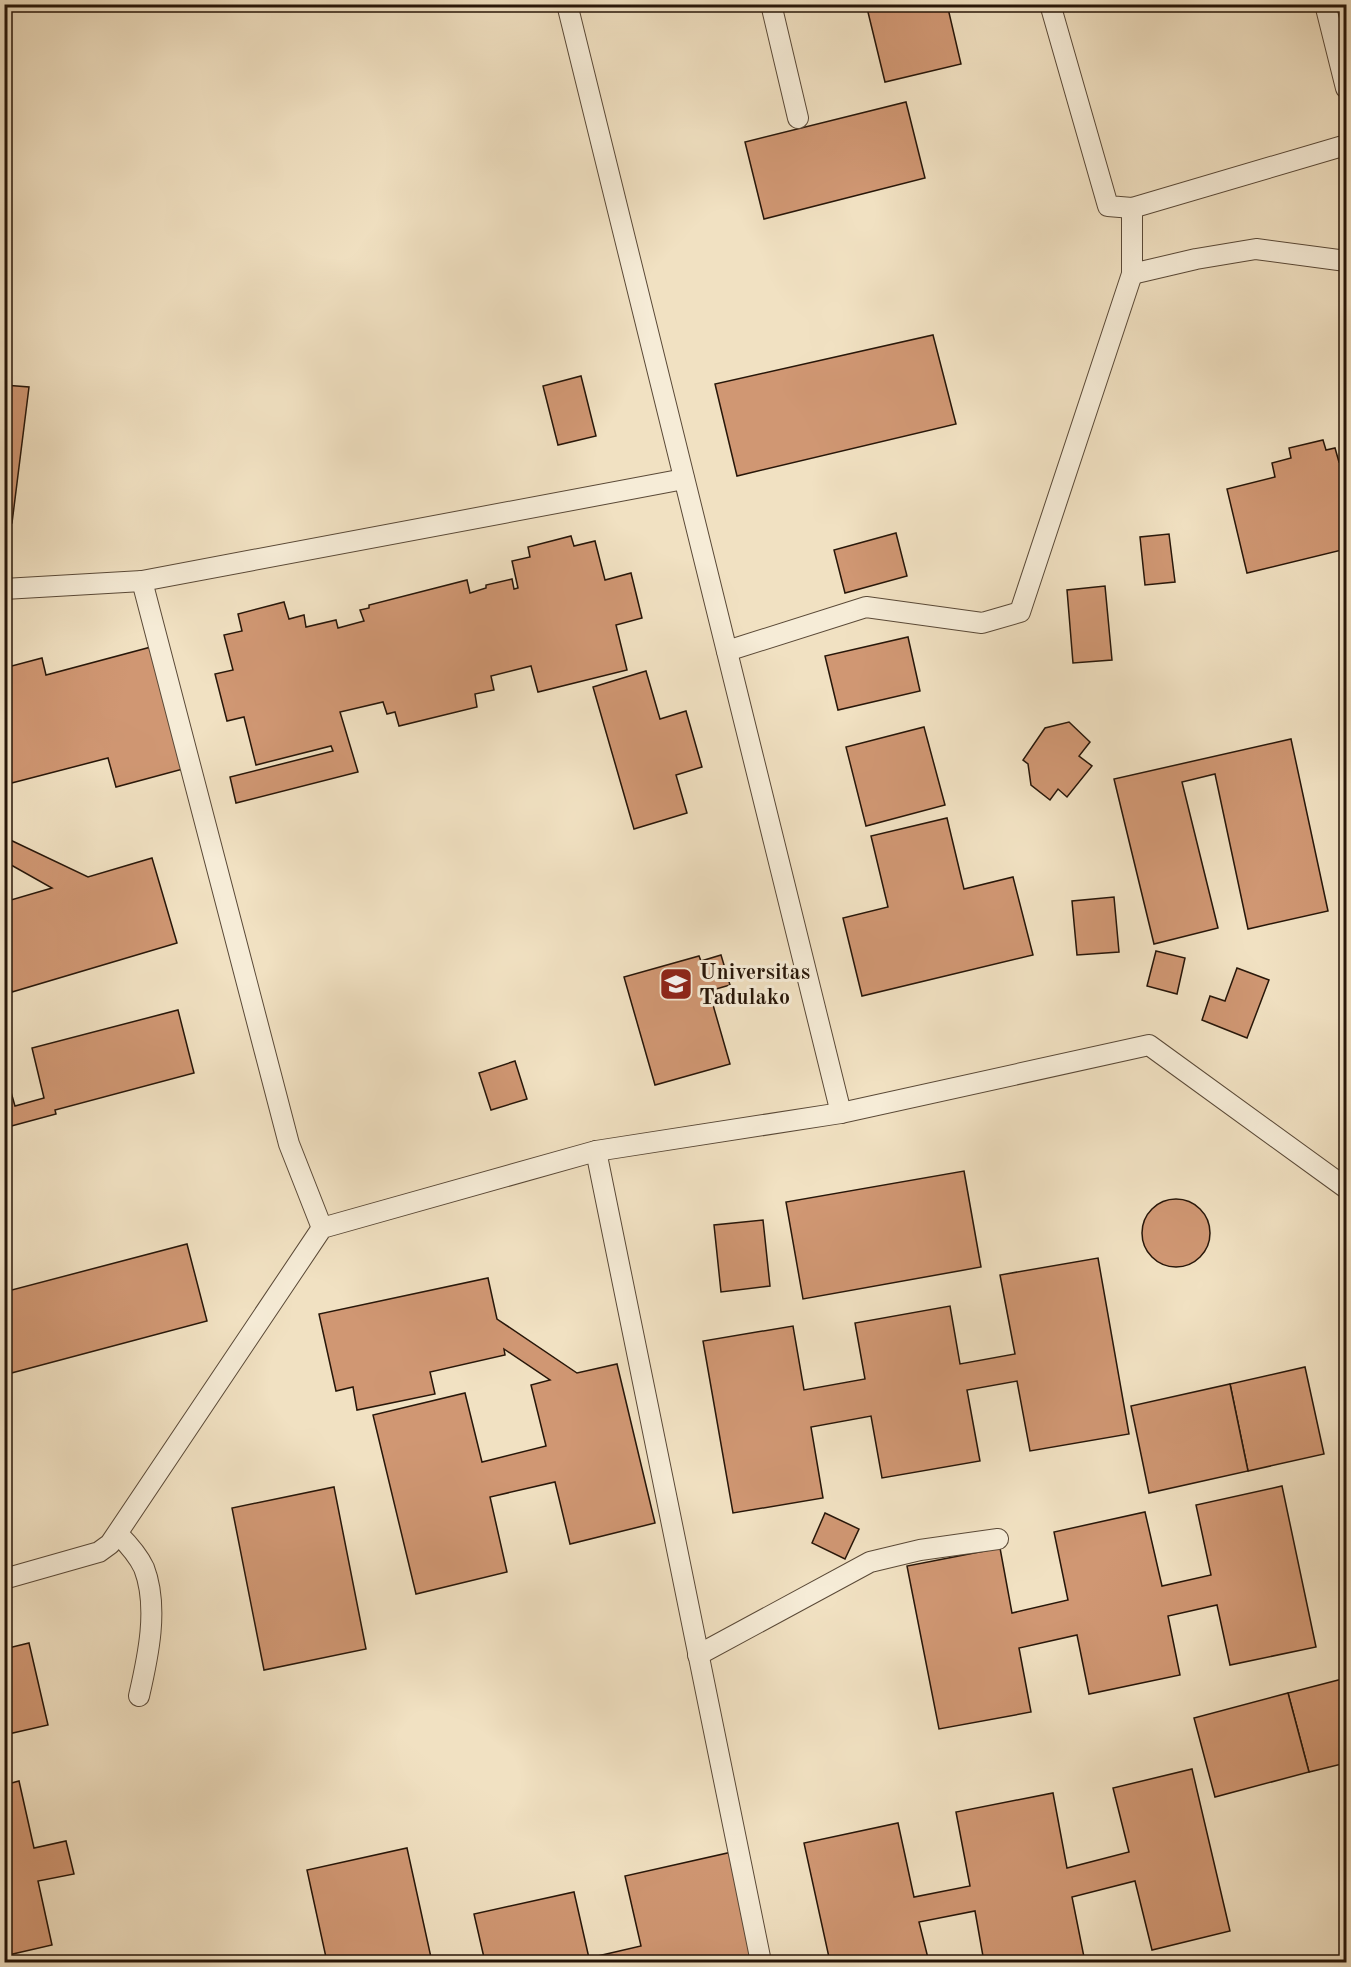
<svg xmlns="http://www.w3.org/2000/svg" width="1351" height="1967" font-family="'Old Standard TT',serif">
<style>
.building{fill:#d09773;stroke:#271609;stroke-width:1.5}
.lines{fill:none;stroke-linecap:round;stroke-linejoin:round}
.service-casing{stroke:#5a4937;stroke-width:22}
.service{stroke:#f6ecd7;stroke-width:20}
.labels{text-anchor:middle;stroke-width:6;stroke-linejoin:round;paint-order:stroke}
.poi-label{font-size:22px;font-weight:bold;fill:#271609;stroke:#f6ecd7;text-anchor:start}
</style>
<rect width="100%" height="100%" fill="#f1e1c2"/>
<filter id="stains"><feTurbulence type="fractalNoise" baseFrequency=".00333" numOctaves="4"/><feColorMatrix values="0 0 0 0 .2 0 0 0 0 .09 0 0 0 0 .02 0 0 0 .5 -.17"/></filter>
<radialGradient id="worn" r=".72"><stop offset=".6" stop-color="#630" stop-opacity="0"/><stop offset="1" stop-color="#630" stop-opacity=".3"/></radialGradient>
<g class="building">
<path d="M866,4H947L961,64L885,82Z"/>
<path d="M906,102L925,178L764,219L745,142Z"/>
<path d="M933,335L956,424L737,476L715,384Z"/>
<path d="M581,376L596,436L558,445L543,386Z"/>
<path d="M4,385L29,387L12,523L4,522Z"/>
<path d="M1323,440L1326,450L1335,448L1339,462L1346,460V549L1247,573L1227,489L1275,477L1272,463L1291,458L1289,448Z"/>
<path d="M896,533L907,576L845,593L834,550Z"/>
<path d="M1169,534L1175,582L1145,585L1140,537Z"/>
<path d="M571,536L574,546L595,541L605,580L631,573L642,618L616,625L627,670L538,692L531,666L491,676L494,690L475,694L477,707L399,726L395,712L387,714L383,702L340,712L358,772L236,803L230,777L333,751L331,746L256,765L244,717L227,721L215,674L233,670L224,635L242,631L238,614L284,602L289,619L304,615L306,627L336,620L338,628L364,621L360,610L369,608V605L467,580L470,593L486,588V585L512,579L514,589L518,588L512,561L530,557L528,547Z"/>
<path d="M1105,586L1112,660L1073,663L1067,590Z"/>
<path d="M908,637L920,691L838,710L825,656Z"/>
<path d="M151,647L183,769L116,787L108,758L4,785V668L42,658L46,675Z"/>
<path d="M646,671L660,719L686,711L702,767L676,775L687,813L634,829L593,687Z"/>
<path d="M1069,722L1090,742L1079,756L1092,766L1067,797L1058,789L1050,800L1031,785L1028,764L1023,760L1045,728Z"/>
<path d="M924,727L945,805L866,826L846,747Z"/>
<path d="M1291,739L1328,911L1248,929L1215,774L1182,782L1218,928L1154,944L1114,779Z"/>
<path d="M947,818L964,889L1013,877L1033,955L862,996L843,918L888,907L871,836Z"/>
<path d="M4,837L88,877L152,858L177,943L12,992L4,967V902L52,888L4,861Z"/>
<path d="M1114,897L1119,952L1077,955L1072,901Z"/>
<path d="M1156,951L1185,958L1177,994L1147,986Z"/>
<path d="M721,955L730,985L709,991L730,1064L655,1085L624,977L699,956L701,961Z"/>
<path d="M1237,968L1269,980L1247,1038L1202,1020L1210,996L1225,1001Z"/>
<path d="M178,1010L194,1073L55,1110L56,1114L4,1128V1068L15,1106L44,1098L32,1048Z"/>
<path d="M515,1061L527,1099L491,1110L479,1073Z"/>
<path d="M964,1171L981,1267L803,1299L786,1202Z"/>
<circle cx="1176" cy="1233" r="34"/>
<path d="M763,1220L770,1286L721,1292L714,1225Z"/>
<path d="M187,1244L207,1321L4,1375V1292Z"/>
<path d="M1098,1258L1129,1434L1030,1451L1017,1381L967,1390L980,1461L882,1478L871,1416L811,1427L823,1498L733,1513L703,1341L793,1326L804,1390L865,1379L855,1323L950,1306L960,1364L1015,1354L1000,1275Z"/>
<path d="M488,1278L497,1319L577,1373L617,1364L655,1523L570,1544L555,1482L490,1497L507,1572L416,1594L373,1415L465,1393L482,1462L546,1446L531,1385L550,1380L504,1349L505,1355L430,1372L435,1394L357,1410L353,1387L336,1391L319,1314Z"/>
<path d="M1305,1367L1324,1454L1248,1471L1230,1384Z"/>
<path d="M1230,1384L1248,1471L1149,1493L1131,1406Z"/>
<path d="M1346,1469V1499L1340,1470Z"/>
<path d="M1282,1486L1316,1647L1230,1665L1217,1605L1168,1616L1180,1675L1089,1694L1077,1635L1019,1648L1031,1712L939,1729L907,1566L1000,1548L1012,1613L1068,1600L1054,1532L1145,1512L1162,1586L1211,1575L1196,1505Z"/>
<path d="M334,1487L366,1649L264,1670L232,1508Z"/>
<path d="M825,1513L859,1529L845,1559L812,1543Z"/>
<path d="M29,1643L48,1725L4,1735V1649Z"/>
<path d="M1346,1678V1763L1309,1772L1288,1693Z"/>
<path d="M1288,1693L1309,1772L1215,1797L1194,1718Z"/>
<path d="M1192,1769L1230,1931L1152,1950L1135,1881L1072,1897L1085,1962H984L975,1911L919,1922L929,1962H830L804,1843L898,1823L914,1897L970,1886L956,1812L1053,1793L1067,1868L1129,1852L1113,1788Z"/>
<path d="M19,1781L34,1848L66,1841L74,1874L38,1881L52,1945L4,1956V1785Z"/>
<path d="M407,1848L432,1962H327L307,1870Z"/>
<path d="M732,1852L757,1962H485L474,1914L574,1892L589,1958L641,1946L625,1876Z"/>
</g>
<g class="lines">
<defs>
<g id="service">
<path d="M567,4L841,1113"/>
<path d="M771,4L798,118"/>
<path d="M1050,4L1108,206L1132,208L1346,145"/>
<path d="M1325,4L1346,88"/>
<path d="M1132,274L1196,259L1256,249L1346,261"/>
<path d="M142,581L289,1144L322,1228"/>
<path d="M4,589L142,581L684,479"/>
<path d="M727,651L866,607L982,623L1020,612L1132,274V208"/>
<path d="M596,1151L761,1962"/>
<path d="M118,1534C128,1544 138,1555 144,1568C159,1607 148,1657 139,1696"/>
<path d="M4,1579L99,1552L110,1544L322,1228L596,1151L841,1113L1149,1045L1346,1188"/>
<path d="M698,1655L870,1562L920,1550L998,1539"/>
</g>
</defs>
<use href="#service" class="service-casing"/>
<use href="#service" class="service"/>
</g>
<defs>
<symbol id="university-square" viewBox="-11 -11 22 22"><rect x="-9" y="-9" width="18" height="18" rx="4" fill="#8f2418" stroke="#f6ecd7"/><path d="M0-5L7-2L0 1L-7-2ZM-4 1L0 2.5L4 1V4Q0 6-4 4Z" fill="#fff"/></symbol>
</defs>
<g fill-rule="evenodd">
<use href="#university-square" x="657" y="965" width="38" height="38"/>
</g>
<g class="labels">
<g class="poi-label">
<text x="699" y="979">Universitas<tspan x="699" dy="25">Tadulako</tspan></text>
</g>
</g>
<rect width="1351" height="1967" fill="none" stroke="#f1e1c2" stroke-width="24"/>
<rect x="6" y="6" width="1339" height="1955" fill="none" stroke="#271609" stroke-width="3"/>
<rect x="12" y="12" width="1327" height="1943" fill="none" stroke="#271609" stroke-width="1.5"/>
<rect width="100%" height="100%" filter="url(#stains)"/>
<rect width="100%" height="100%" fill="url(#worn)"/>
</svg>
